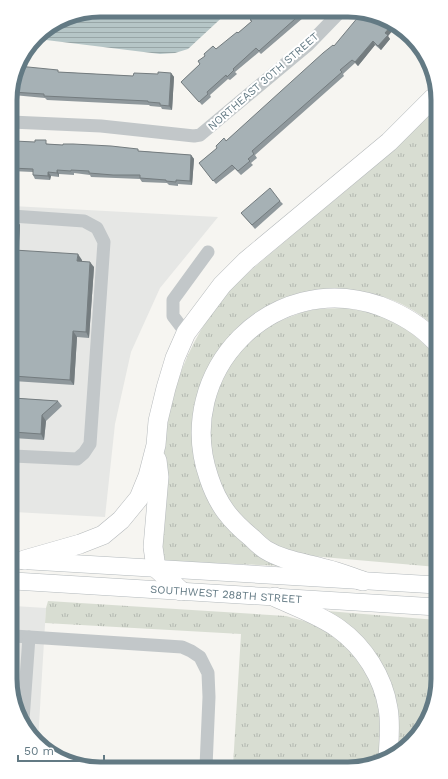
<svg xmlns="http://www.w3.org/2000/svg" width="448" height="779" font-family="'Work Sans',sans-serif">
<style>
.built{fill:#e6e7e5}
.grass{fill:url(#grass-tufts)}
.water{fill:url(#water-rules)}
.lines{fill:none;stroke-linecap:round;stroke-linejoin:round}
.major-casing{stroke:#b3b9bc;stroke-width:18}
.highway-casing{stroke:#b5b9bb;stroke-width:20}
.minor{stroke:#c2c7c9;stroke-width:13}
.major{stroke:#fff;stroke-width:17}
.highway{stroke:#fff;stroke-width:19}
.wall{fill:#8f989c}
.shaded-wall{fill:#747c7f}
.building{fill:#a6b1b5;stroke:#747c7f}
.labels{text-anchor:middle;stroke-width:4;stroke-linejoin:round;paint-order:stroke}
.street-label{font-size:11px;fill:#637a84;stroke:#fff}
.rim{fill:none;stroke:#637a84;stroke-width:5}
</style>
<defs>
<pattern id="grass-tufts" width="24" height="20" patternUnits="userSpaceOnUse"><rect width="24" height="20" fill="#d8ddd2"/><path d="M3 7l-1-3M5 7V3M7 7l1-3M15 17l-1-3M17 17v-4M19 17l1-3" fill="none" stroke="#b3b8b0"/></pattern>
<pattern id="water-rules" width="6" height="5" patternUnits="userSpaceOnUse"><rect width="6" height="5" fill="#b6c6c7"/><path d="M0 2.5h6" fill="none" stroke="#98a6a7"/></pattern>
</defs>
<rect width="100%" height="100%" fill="#f6f5f1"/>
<g class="built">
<path d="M12,206L218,217L160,288L131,352L115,424L105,517L14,512Z"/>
<path d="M14,606L46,608L38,741L15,708Z"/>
</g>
<g class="grass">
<path d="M433,110L435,327C377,272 268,276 223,346C219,352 211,361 209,369C206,378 207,390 206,399C204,423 202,448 200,472L284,566L162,561C163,506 159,447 174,393C184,358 201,325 224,297C243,275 267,257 289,238C338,196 390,157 433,110Z"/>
<path d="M344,308C354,309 365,311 375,314C399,321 418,337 435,355L437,567L288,554L237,518L210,464L209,408L236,352L269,325L303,312L317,309Z"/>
<path d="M48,601L286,616L322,626L356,652L379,695L383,760L377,764L233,766L241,634L45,623L46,608Z"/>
<path d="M327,611L437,620L438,685L419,734L395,751V708Z"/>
</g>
<path class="water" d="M100,10L229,11L188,49L175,53L160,54L46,40L34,41L40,32L66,17Z"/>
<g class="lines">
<defs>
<g id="major">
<path d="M14,560L437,585"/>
<path d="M14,581L437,607"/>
</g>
<g id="highway">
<path d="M157,460L159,477L153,547L156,568L181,591"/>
<path d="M24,560L80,544L103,535L121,520L139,498L148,476L156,445L158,421L166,388L175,358L186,333L222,285L246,261L389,142L433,98"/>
<path d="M363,581C351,577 339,572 326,569C305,563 284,561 266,550C261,547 256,542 252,538C230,520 218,505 209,478C172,372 273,268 380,306C401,314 420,325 435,341"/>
<path d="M275,597C296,607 320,615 339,629C364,647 383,677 388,708C391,724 389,741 388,757"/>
</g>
</defs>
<use href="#major" class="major-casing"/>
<use href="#highway" class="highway-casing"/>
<g class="minor">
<path d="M11,122L101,126L194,136L200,135L308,45L340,12"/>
<path d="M12,216L84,221L97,228L104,242L90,444L84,453L77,459L13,456"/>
<path d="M186,333L173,316V300L208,252"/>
<path d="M14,636L182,647L191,651L200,657L208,673L209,697L206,767"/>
<path d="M23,720L29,637"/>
</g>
<use href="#major" class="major"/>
<use href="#highway" class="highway"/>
</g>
<g class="wall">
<path d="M260,11L310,12L261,54L259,52L235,72L237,74L230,80L228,79L210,95L211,97L202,105L184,85L181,82L200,64L198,61L216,49L238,33L252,21Z"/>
<path d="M362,18L392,28L393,30L388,36L390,39L381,50L375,45L358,66L355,63L343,74L344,76L255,155L257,158L251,163L253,165L241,175L235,169L216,184L199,163L226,141L334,46Z"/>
<path d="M60,72L133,76L171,73L174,77L172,110L162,109L161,107L150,106L149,105L47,100L45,98L13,95V98H11V88Z"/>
<path d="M35,142L49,144L140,151L191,155L194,159L192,185L178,184V186L169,185L167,183L142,182L140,179L116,178L91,177L90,175L74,173V175L59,174V177L51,176L50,180L35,179L33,175V172L11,171V143Z"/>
<path d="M280,201L283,204L255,229L241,213Z"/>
<path d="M12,219H16L20,225L19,250L82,260V261L94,267L89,338L77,337L74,385L13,381Z"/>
<path d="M13,398L58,401L62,406L46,421L44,440L13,438Z"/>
</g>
<g class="shaded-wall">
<path d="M390,23L393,25L392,28L393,30L388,36L390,39L381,50L378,46Z"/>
<path d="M373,41L375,45L358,66L355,62Z"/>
<path d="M171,73L174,77L172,110L169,106Z"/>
<path d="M11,92L13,95V98L11,95Z"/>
<path d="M191,155L194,159L192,185L190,181Z"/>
<path d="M57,170L59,174V177L57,173Z"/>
<path d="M48,172L51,176L50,180L48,176Z"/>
<path d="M16,219L20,225L18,256L14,250Z"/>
<path d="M78,254L82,260L81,266L77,261Z"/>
<path d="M90,262L94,267L89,338L86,332Z"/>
<path d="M73,331L77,337L74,385L70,380Z"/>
<path d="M42,415L46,421L44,440L41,434Z"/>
</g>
<g class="building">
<path d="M260,11H304L259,51L256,48L233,69L234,70L227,77L226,75L207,92L208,94L199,102L181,82L200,64L198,61L205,56L204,54L213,46L216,49L237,32L238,33L252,21L250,20Z"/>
<path d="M366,12L390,23L389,25L391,26L385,33L388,35L378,46L373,41L355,62L352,60L340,70L342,72L252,151L254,154L248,159L250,161L238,171L232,165L213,181L199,163L217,148L216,146L224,138L226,141L323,53L333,45L334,46L359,16L362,18Z"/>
<path d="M18,66L58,70V72L133,76L134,73L158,74V72L171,73L169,106L160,105V103L148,102V101L44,96V94L11,92V88L17,68L18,69Z"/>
<path d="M35,140H46V144L63,145V144H73L111,146L138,149V151L191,155L190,181L176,180V182L166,181V180L140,178V175H113L89,173V171L71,170V171L57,170V173L48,172V176L33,175V169L11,168V143H14V141L35,142Z"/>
<path d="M270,188L280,201L252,225L241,213Z"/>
<path d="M12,219H16L14,250L78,254L77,261L90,262L86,332L73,331L70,380L13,376Z"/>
<path d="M13,398L58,401L42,415L41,434L13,432Z"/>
</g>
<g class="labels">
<g class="street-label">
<text transform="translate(263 81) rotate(-41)" y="4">NORTHEAST 30TH STREET</text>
<text transform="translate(226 594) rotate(4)" y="4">SOUTHWEST 288TH STREET</text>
</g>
</g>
<path d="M0 0H448V779H0ZM100 17H348A83 83 0 0 1 431 100V679A83 83 0 0 1 348 762H100A83 83 0 0 1 17 679V100A83 83 0 0 1 100 17Z" fill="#fff" fill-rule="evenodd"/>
<path class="rim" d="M100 17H348A83 83 0 0 1 431 100V679A83 83 0 0 1 348 762H100A83 83 0 0 1 17 679V100A83 83 0 0 1 100 17Z"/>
<path d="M18 755v6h86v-6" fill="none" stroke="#637a84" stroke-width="2"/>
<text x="24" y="755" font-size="12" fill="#637a84" stroke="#ffffff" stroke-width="3" paint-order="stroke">50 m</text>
</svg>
